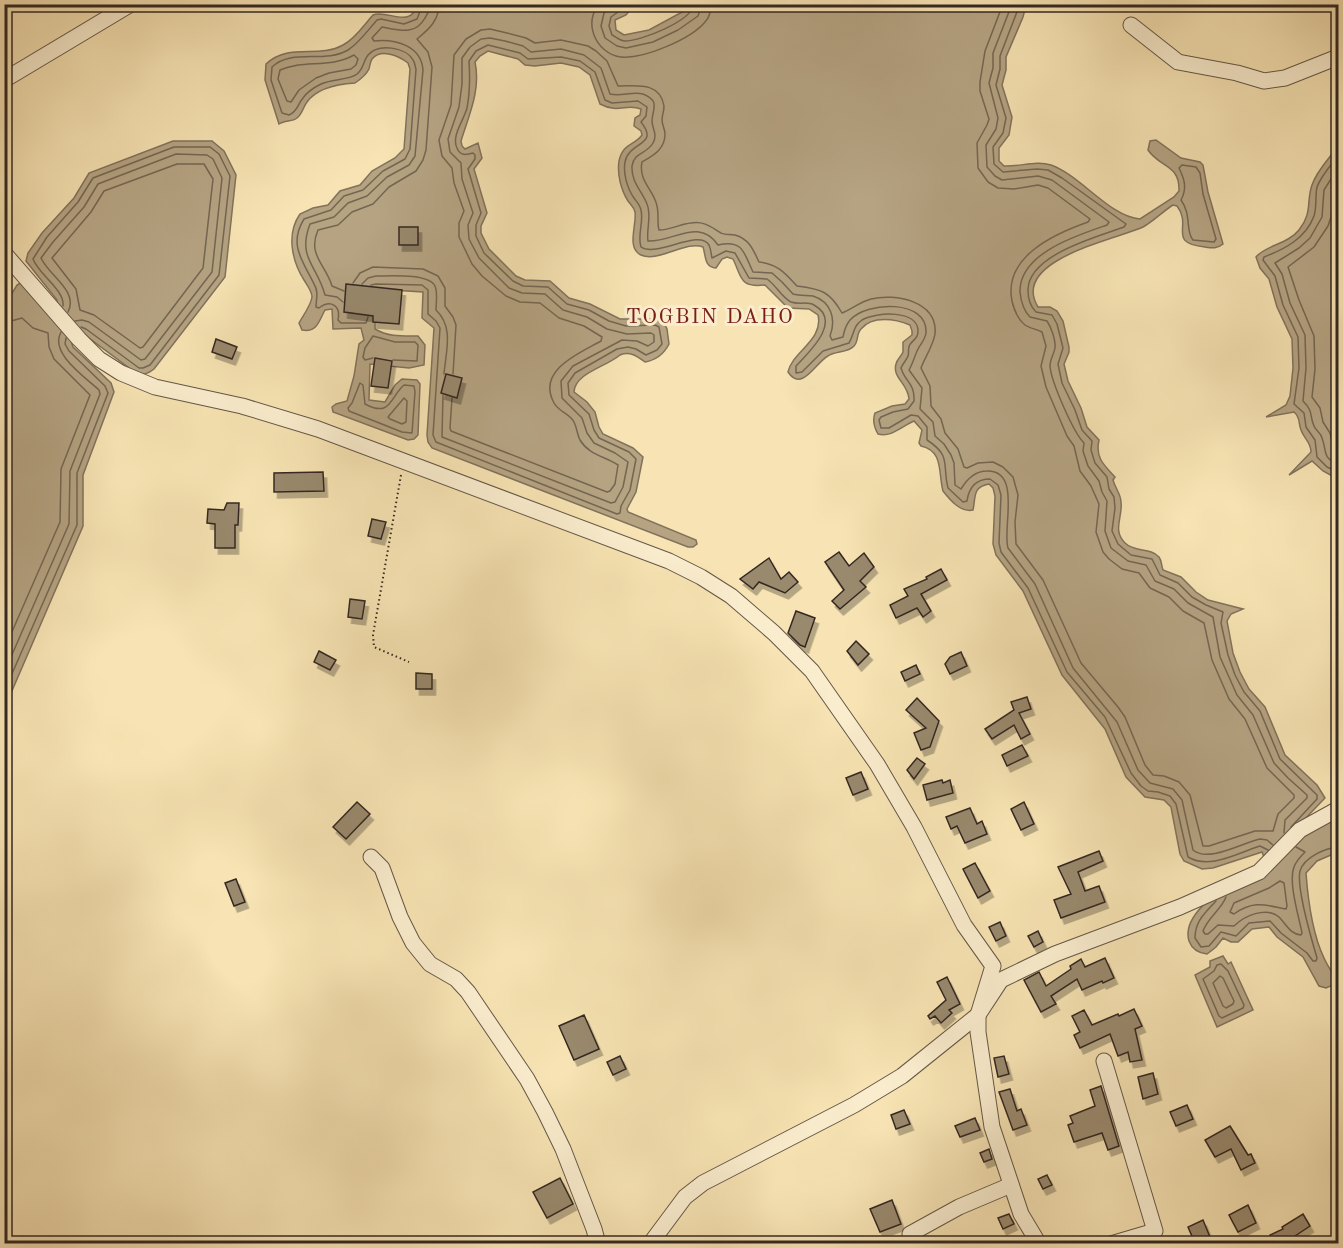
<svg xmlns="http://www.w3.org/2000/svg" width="1343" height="1248" font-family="'Old Standard TT',serif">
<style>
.water{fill:#b5a382;stroke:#81725c;stroke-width:1.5}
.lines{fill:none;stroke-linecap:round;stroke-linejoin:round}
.shore{stroke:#746652;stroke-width:1.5}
.building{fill:#99896d;stroke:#342822;stroke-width:1.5;filter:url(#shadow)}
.minor-casing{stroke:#655746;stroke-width:17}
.path{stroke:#342822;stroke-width:2;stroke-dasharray:1.5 3;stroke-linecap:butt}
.minor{stroke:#faedce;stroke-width:15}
.labels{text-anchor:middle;stroke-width:6;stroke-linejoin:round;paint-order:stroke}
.quarter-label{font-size:21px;letter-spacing:1.5px;fill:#7a1f14;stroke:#faedce}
</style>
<defs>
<filter id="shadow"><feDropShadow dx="3.5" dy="6" stdDeviation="0" flood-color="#0004"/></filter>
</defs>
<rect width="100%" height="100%" fill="#f7e3b3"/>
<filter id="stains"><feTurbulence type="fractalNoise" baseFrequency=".00333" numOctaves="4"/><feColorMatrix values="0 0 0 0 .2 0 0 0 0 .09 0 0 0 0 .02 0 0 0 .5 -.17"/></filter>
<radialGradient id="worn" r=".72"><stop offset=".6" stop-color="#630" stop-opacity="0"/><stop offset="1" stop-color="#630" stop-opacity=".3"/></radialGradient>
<g class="water">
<path d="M419,5H629L630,10L626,15L615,20L616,30L624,35L649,30L695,5H1026L1023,17L1006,57V70L1002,85L1012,117L1009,135L999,148V161L1004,166C1020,167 1036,160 1051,165C1080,175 1110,217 1140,219L1174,197L1179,191C1180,164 1160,168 1148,150L1150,141L1156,140L1181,158L1200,162L1203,165L1208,192L1221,237L1223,244C1217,249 1212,248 1205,247C1166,243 1193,226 1177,206L1173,205C1162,212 1154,221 1143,227C1117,239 1009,260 1038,307H1050L1057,311L1063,321L1069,347V352L1064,364L1068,381L1081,408L1087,427L1099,440C1095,458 1104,465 1115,477L1113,480C1115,488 1121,494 1121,502C1123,517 1112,530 1125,543C1135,553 1150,547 1159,557C1162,561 1161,565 1163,570L1181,577L1196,592L1208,600L1243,609L1231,614L1227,621L1233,653L1240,672L1249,689L1265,707L1285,755L1317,785L1325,798L1300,824L1338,814V852L1317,861L1306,873C1308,900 1312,933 1324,958C1327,965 1332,972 1336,979L1333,985L1326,988L1319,986L1303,957L1277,937L1269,927L1252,929L1238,942H1231L1223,938L1216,947L1207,954C1198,953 1192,949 1189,941C1179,908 1244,876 1266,862L1262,852L1213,868L1202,869L1184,861L1180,854L1171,807L1164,800L1145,797L1126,777L1105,729L1062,675L1023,591L996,555L993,544L995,496L993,488L989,484C972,487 976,497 973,510C961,513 950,500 943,491C938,473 944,451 921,446L919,443L922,430L914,421C902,426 891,438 878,434C874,427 872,421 875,413L892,406L905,404L909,399C908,383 892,378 896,364C897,359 901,357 903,352V342L912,335V331L910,325C896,319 872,315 861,329C856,334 859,341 854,346C848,353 835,351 828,356C816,362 802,393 788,372C792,352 824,340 818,315L809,309L788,308L765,285C739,288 742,277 733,259L727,257L722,259L716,268C704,267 706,256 703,247C687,240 658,263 641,255C626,248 637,225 635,212C634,207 631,205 628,201C621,190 617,174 619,161C623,143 634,146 642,135L641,131L634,126L635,118L640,115L641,109C626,103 619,114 600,104L590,75L579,67L561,63L535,66L525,65L518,59L488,51L480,56L475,62C481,90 469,115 461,141L462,146L465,149L478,143L482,158L474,169L487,213L481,226V233L489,249L516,276L525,280L550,281L569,298L590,304L620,319H656L663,321L667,329L669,344C664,354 656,360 645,362C637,356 630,351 620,355C606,367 575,373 574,392L587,402L595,412L599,427L603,434L633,448L643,457L636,492L627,509L628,512L696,540L697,544L693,547H688L432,448L428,442L427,435L434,328L422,318L423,292L375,289V329C388,337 403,336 418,336L425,345L424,365L409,368L370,364L369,400L385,402L395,385L402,379L417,380L420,384L418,435L414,439L408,440L333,412L332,407L336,404L347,401L354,376L359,344L364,340L361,328L333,329L332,309L325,310C319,321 317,333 302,330L299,323C303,316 311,305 312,297C312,291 307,285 304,280C292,261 286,234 300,214L313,208L328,205L340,191L360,185L372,171L395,158L404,149L410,69L408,63C399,56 381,48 372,59C370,62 370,65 369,69C366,75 361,79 355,83C339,84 317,88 307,102C303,107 303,113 297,118C292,122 285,120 279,124L265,80L266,64C289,42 318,59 343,45C355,39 364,25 373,15C385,10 404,24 413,13C415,10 417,7 419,5Z"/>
<path d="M173,141H212L224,151L236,175L225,277L154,369C148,374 144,375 136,373L82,333L71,341L73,347L111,383L114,392L83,475V526L5,707V305L17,285L22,282L57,304V300L26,261L28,253L42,233L74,198L89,173Z"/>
<path d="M1338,146V484L1336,478L1323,471L1312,461L1289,475L1311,452C1311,442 1304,439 1301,430C1298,423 1301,418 1294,412L1266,417L1286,405L1290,396L1293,368L1292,339L1277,307L1269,279L1260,268L1256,257C1266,245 1288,244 1299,230C1313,212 1306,202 1312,185C1317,170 1329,159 1338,146Z"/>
<path d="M1223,956L1228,964L1231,962L1253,1010L1217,1027L1195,975L1210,967V961Z"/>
</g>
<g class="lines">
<g class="shore">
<path d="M599,4C592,13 590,24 594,35C598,46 609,56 621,57C644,59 691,39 705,22C710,17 711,11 711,4"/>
<path d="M615,4L604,13L601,26L605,38L617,46L626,48L653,42L678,30L698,16L702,4"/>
<path d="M623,4L622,9L611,17L609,26L612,35C616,37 620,41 625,41C641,41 692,21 694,4"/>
<path d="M1012,4L993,53V68L989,83L998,118L996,129L986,145L987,167L995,176L1002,180L1038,176L1052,180L1109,222L1107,225C1078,235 1019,253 1020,292C1021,302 1023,310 1030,317L1047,321C1051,327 1056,340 1055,348C1054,354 1050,359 1050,366C1051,381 1073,432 1084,443L1083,451L1088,466L1099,481L1102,492L1107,501L1105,531L1111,548L1128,561L1146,565L1155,581L1174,589L1188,603L1213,617L1220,657L1237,695L1253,715L1274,763L1288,778L1307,795V798L1285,820L1284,833"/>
<path d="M1020,4L1000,56V69L996,85L1006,118L1003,133L993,147L994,164L1003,172L1037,169L1048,170L1062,178L1126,224L1124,227C1097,237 1027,255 1028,291C1028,299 1030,306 1036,312L1052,315L1057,324L1063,348L1058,364L1062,383L1075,410L1082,430L1092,441L1091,450L1095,463L1107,477L1109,489L1114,497L1115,508L1112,531L1118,544L1131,555L1152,559L1160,575L1178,583L1192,597L1206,605L1223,612L1221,623L1228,655L1235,675L1244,692L1260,711L1280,759L1317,795V799L1291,827"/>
<path d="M354,55L358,59L356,65L351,69L329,73L316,78L299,90L291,102L287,101L278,79L280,70C304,59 329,69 354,55Z"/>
<path d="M1338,156C1331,165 1321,176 1317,187C1315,196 1317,207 1314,216C1306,238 1285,249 1264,257L1263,260L1275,276L1283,305L1298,337L1299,368L1294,404L1304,413L1306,427L1315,440L1317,457L1327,467L1338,472"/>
<path d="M177,164H204L213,179L203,268L143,347L140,348L94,315L80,310L76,289L52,258L91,212L104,191Z"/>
<path d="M1182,165L1196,167L1200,173L1203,194L1216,239L1214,242L1193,240C1185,231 1192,215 1181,200C1187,189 1185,180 1179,168Z"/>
<path d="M1338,168L1324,190L1322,217L1310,238L1299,248L1275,263L1282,274L1290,303L1305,335L1306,368L1303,401C1314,412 1309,415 1314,426C1316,431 1321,433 1322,438C1327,451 1322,458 1338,464"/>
<path d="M1338,183L1333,193L1331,217L1328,226L1314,247L1288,267L1299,300L1314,336L1315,369L1312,397L1320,408L1323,422L1330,433L1334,450L1338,454"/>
<path d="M353,283L360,273L373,267L423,269L438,276L445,288V306L453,317L456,325L453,374"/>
<path d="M362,284L368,278L376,276C389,276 428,273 435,286C438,293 436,303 436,310C454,327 446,351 444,374"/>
<path d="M371,285L376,284L422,285L428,290V314L436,321L440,328L433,435L436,442L617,514L620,513L621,506L630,490L636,459L629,452L599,438L594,430L589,414L569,395L568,383L575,373L617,349L628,347L636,349L646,355L657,350L662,344L659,327L655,325L626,326L609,321L589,310L567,304L548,287L523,286L513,281L484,253L476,236V225L481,213L468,169L475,159V155L473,153C466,155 460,156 457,148C451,136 464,120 467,108C470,92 470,76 469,61L476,51L488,45L520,53L528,59L561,57L580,61L595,72L605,100L612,103L638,101L647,107L646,116L641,122C660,146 629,141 625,162C623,173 627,188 634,198C636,201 640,205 641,210C644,222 637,235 641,247C657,258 699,228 709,245C711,249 711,254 712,258L726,251L735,253L749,278L767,279C776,285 782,298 791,302C799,305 807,301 814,305C843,321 809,352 796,366V373L802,372L823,351L849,343C854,335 853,326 862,320C876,312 919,309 918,332C918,340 910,341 909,347C908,350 909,354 908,356C906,361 903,363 901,368C905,382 915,383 914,401L908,409L893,412L881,417L879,420L881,428H889L911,415L918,416L927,427V440C952,456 942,465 948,488L963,502L967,501C969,487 976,479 990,479L998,485L1001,495L999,543L1001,552L1028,588L1067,672L1105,717L1131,773L1141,786L1148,791L1158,792L1170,796L1176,804L1188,857C1210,870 1237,853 1260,846L1268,850"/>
<path d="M344,291L332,286C326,265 307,255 318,230L338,225L352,212L373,204L389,187L416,171L423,160L426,150L432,67L428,52L417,39C428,30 439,21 439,4"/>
<path d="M343,302L337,297L325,295C317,265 297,258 310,224L334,217L348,203L367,196L387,177L409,165L415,156L423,70C421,45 395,39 374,41L372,38L382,27C399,30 415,36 425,18C428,13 430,11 430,4"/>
<path d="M63,306C65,290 39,275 33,259L47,237L78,202L93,178L174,147H210L219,154L230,176L219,275L150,365L143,368H139L86,329L81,327"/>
<path d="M68,312C79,291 49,276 41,258L53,242L84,207L98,184L176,154L207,155L213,159L222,178L212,272L145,359L141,360L89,322L82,320L75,321"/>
<path d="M368,317L366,323H341L338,320C341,306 331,299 319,308L316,307C316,299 319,292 314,284C303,261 288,245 304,219L331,210L344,196L363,190L383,171L405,159L410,149L416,69C415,67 415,62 413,60C406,47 378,43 368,55C363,61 364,69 357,74C350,80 331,79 321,84C315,87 307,92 303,98C297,105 298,111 289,115L282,113L271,80L272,67C292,48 324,64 348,50C359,43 368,30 377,20L381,19L404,24L417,19L423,4"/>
<path d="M4,323L22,318L33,328L48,333L49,347L54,359L90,395L61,469L60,522L4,650"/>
<path d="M373,358L365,360L363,357L365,348L373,336L395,342H415L418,345L417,361L393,360"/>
<path d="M360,383L363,385L365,404C391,418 390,397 404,385L414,386L415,392L412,433L402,432L349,411L348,408L352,403Z"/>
<path d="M443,395L442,437L611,503L615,502L623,487L628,462L615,453L594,443L587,433L582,418L562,398L561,381L573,366L622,340L637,341L648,346L654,342V335L651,333L627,334L607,329L587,317L563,310L545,294L522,293L509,288L479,258L469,239L468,225L473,213L462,179L461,163L450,152L448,139L459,107L462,84V58L470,47L481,39L490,38L505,41L523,46L531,52L561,49L584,55L601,68L610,94C621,97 632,91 643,94C661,101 652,110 652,121C652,129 658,134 653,143C647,154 634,152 632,166C631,182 642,191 647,204C652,216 646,230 648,241C674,242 699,217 718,245C743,239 744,253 753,272L772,273L782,282L793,294C800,296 807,295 813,296C832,302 836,320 830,336L832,340L843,337C844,331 846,325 850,320C867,301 928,299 926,333C925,340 921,343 918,349C915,355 913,363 909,370L922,388L920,409L933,422L935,436L944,444L951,455L954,463L955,485L961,489C967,479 975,471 987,471C1022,470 1002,529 1008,548L1035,584L1073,668L1117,722L1138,770L1150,783L1173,789L1182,800L1193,850C1208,863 1242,843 1260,839L1267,840L1273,845"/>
<path d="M404,398L407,401L406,422L402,424L390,419L388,417Z"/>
<path d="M452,398L450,428L451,431L607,492L610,491L615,484L618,465C604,456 589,455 580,440C577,434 577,428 574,422C570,414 559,412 554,403C536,370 580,353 601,341L602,337L584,326L559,318L540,303L520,302L506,296L482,276L472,264L459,237V223L464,211L454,183L452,168L442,156L439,140L451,105L454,55L466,39L481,30L490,29L507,33L526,38L535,43L561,40L588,46L596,51L607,61L618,86C635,86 660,81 664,106C664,112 662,115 662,120C662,125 665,129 665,134C665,149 654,155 642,162C638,181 654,190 657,206C659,214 657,223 659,230C671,230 680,224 691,223C705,221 711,227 721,233C724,235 730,234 735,235C749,239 753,249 759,262C778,264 785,273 797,286C822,289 830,292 842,313C852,309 860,302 871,299C895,293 938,301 935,334C933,346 925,357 921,368L930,386L931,406L941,419L945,433L958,449L964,467L967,468L978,463L993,462L1003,467L1013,477L1018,495L1015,522L1016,544L1043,580L1081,663L1118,707L1125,717L1145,765L1153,775L1164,776L1179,782L1190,795L1203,846H1209L1255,831H1273L1278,814L1294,798V795L1267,768L1245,719L1229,699L1212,660L1204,623L1183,611L1169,597L1150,588L1139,573L1122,569L1109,559L1103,552L1096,532L1099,504L1091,486L1080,471L1074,446L1067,436L1046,387L1041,366L1046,346L1042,332C1037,329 1031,329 1025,325C1018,319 1014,310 1012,301C1003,257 1054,234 1088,222L1090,219L1048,188L1038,185L1014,189L998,188L988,182L978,168L977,143L987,125L989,119L980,91V82L985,51L1003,4"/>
<path d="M4,673L69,524L70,471L100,394L99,390C85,377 49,353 61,332"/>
<path d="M4,692L77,525V473L108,393L105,386L69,351L65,344L66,338"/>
<path d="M1280,881L1284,883L1287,906L1286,909C1265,905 1254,900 1234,914L1230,912L1234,903L1269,888Z"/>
<path d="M1226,897C1221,910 1208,917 1203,931L1205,934H1208L1218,925L1234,926C1244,916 1266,906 1279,917C1287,925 1290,934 1301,935L1302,933C1299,917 1288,882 1294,867C1296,861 1301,856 1305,852L1296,847"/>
<path d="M1216,901C1205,913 1195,921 1195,938L1201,947L1209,946L1221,932L1236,936L1249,923L1270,921L1281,933L1307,953L1313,961H1316L1317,958C1312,941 1296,887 1300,871C1304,857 1326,848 1338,847"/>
<path d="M1217,965L1221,964L1228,971L1244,1005L1243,1008L1222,1018L1219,1016L1203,979L1214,971Z"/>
<path d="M1220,976L1223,978L1234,1001L1233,1004L1226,1008L1223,1006L1213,983Z"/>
</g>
</g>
<g class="building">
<rect x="399" y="227" width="19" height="18"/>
<path d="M346,284L402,290L399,324L373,322V316L344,312Z"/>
<path d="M216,339L237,347L232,359L212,352Z"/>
<path d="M375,358L392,361L388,388L371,386Z"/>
<path d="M446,374L462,378L457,398L441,393Z"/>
<path d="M323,472L324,491L274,492V473Z"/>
<path d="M227,503H239L238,525H235V548H215V524L207,523L208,509L224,510Z"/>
<path d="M372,519L386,522L381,539L368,536Z"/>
<path d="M839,552L849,566L864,553L874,567L860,581L866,587L840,609L832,601L844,590L825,562Z"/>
<path d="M769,558L781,579L789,572L798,582L785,593L759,582L753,589L740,579Z"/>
<path d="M941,569L947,580L921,594L931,611L923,617L917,608L896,618L890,605L908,596L904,589L927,579L926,577Z"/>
<path d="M350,599L365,601L362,619L348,617Z"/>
<path d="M796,611L815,618L805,647L800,645L788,633Z"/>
<path d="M856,641L869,654L858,665L847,651Z"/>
<path d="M319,651L336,660L330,670L314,662Z"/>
<path d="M961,652L967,666L950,674L945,664L950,657Z"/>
<path d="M916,665L920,674L905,681L901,672Z"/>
<path d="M416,673L432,674V689H416Z"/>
<path d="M1027,697L1031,709L1019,713L1030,734L1021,739L1014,725L992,739L985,729L1014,710L1011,702Z"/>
<path d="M917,698L939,721L930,747L921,750L914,733L926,728L906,710Z"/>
<path d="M1022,745L1028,756L1007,766L1002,755Z"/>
<path d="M917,758L925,764L914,779L907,770Z"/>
<path d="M861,772L868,789L853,795L846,778Z"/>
<path d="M942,780L943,783L950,780L953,793L927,800L923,785Z"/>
<path d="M357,802L370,814L346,839L333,827Z"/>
<path d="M1024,802L1034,824L1021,830L1011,809Z"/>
<path d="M970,808L977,824L982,821L987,834L965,843L957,826L951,829L946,817Z"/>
<path d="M1099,851L1103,861L1078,872L1085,891L1099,886L1105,902L1061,918L1054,900L1071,894L1058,867Z"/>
<path d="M975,863L990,891L978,898L963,869Z"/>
<path d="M236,879L245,902L234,906L225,883Z"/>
<path d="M1000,922L1006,936L996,941L989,927Z"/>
<path d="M1038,931L1043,942L1034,947L1028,936Z"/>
<path d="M1105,958L1114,978L1103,983L1102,981L1082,990L1077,979L1051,996L1056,1004L1041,1012L1024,980L1039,972L1046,986L1071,969L1070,966L1081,959L1085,967Z"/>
<path d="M947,977L960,1004L949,1010L952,1013L941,1023L935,1016L930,1019L928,1016L946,1000L937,982Z"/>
<path d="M1134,1009L1142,1026L1135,1029L1142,1060L1130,1062L1128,1052L1118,1056L1110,1034L1080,1048L1074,1035L1080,1032L1072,1016L1084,1010L1092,1025L1118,1014L1119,1016Z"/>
<path d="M584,1015L599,1049L574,1060L559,1026Z"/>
<path d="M620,1056L626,1069L613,1075L607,1062Z"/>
<path d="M1004,1056L1009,1074L998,1077L994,1058Z"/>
<path d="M1153,1073L1158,1094L1143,1099L1138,1077Z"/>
<path d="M1101,1086L1119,1146L1108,1150L1102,1133L1074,1142L1068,1125L1073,1123L1070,1116L1095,1106L1090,1090Z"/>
<path d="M1010,1089L1017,1111L1021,1109L1027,1125L1013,1130L999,1092Z"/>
<path d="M1187,1105L1193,1119L1176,1126L1170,1112Z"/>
<path d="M904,1110L910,1124L896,1129L891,1115Z"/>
<path d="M975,1118L980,1130L960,1137L955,1126Z"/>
<path d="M1230,1126L1248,1155L1251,1154L1255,1163L1241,1170L1231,1149L1215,1157L1205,1140Z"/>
<path d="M989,1149L992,1159L984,1162L980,1153Z"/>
<path d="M1047,1175L1052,1185L1043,1189L1038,1179Z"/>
<path d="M560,1178L573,1204L547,1218L533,1192Z"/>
<path d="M892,1200L901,1224L880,1232L870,1209Z"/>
<path d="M1248,1205L1256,1223L1238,1232L1229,1215Z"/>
<path d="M1009,1214L1014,1224L1003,1229L998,1218Z"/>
<path d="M1303,1214L1310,1226L1289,1240L1290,1244H1274L1270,1235L1283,1229L1282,1227Z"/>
<path d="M1203,1220L1210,1237L1195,1243L1188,1227Z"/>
</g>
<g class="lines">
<defs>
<g id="minor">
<path d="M1131,25L1178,62L1237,73L1264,81L1285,78L1338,57"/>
<path d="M4,80L131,4"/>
<path d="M4,253L79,339L99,359L121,373L155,387L242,406L318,429L669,561L701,577L731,596L774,633L812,671L877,764L914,827L964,925L993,966L978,1015V1032L992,1127L1021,1214L1039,1244"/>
<path d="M371,857L382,868L400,917L413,943L430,964L456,979L468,992L527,1079L545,1112L563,1149L594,1229L598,1244"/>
<path d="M1104,1061L1155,1231L1111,1244"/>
<path d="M910,1234L959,1207L1011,1185"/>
<path d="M650,1244L685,1197L703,1183L854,1105L902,1076L978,1015L1001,980L1055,954L1180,907L1259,872L1300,830L1338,809"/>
</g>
</defs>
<use href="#minor" class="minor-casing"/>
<path class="path" d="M401,475L373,635L374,647L409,662"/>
<use href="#minor" class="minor"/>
</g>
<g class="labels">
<g class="quarter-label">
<text x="710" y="323">TOGBIN DAHO</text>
</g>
</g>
<rect width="1343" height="1248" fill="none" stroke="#f7e3b3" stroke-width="24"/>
<rect x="6" y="6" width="1331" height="1236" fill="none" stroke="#342822" stroke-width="3"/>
<rect x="12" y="12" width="1319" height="1224" fill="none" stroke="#342822" stroke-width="1.5"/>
<rect width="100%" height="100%" filter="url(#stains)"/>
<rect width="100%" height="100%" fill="url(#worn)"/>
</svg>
